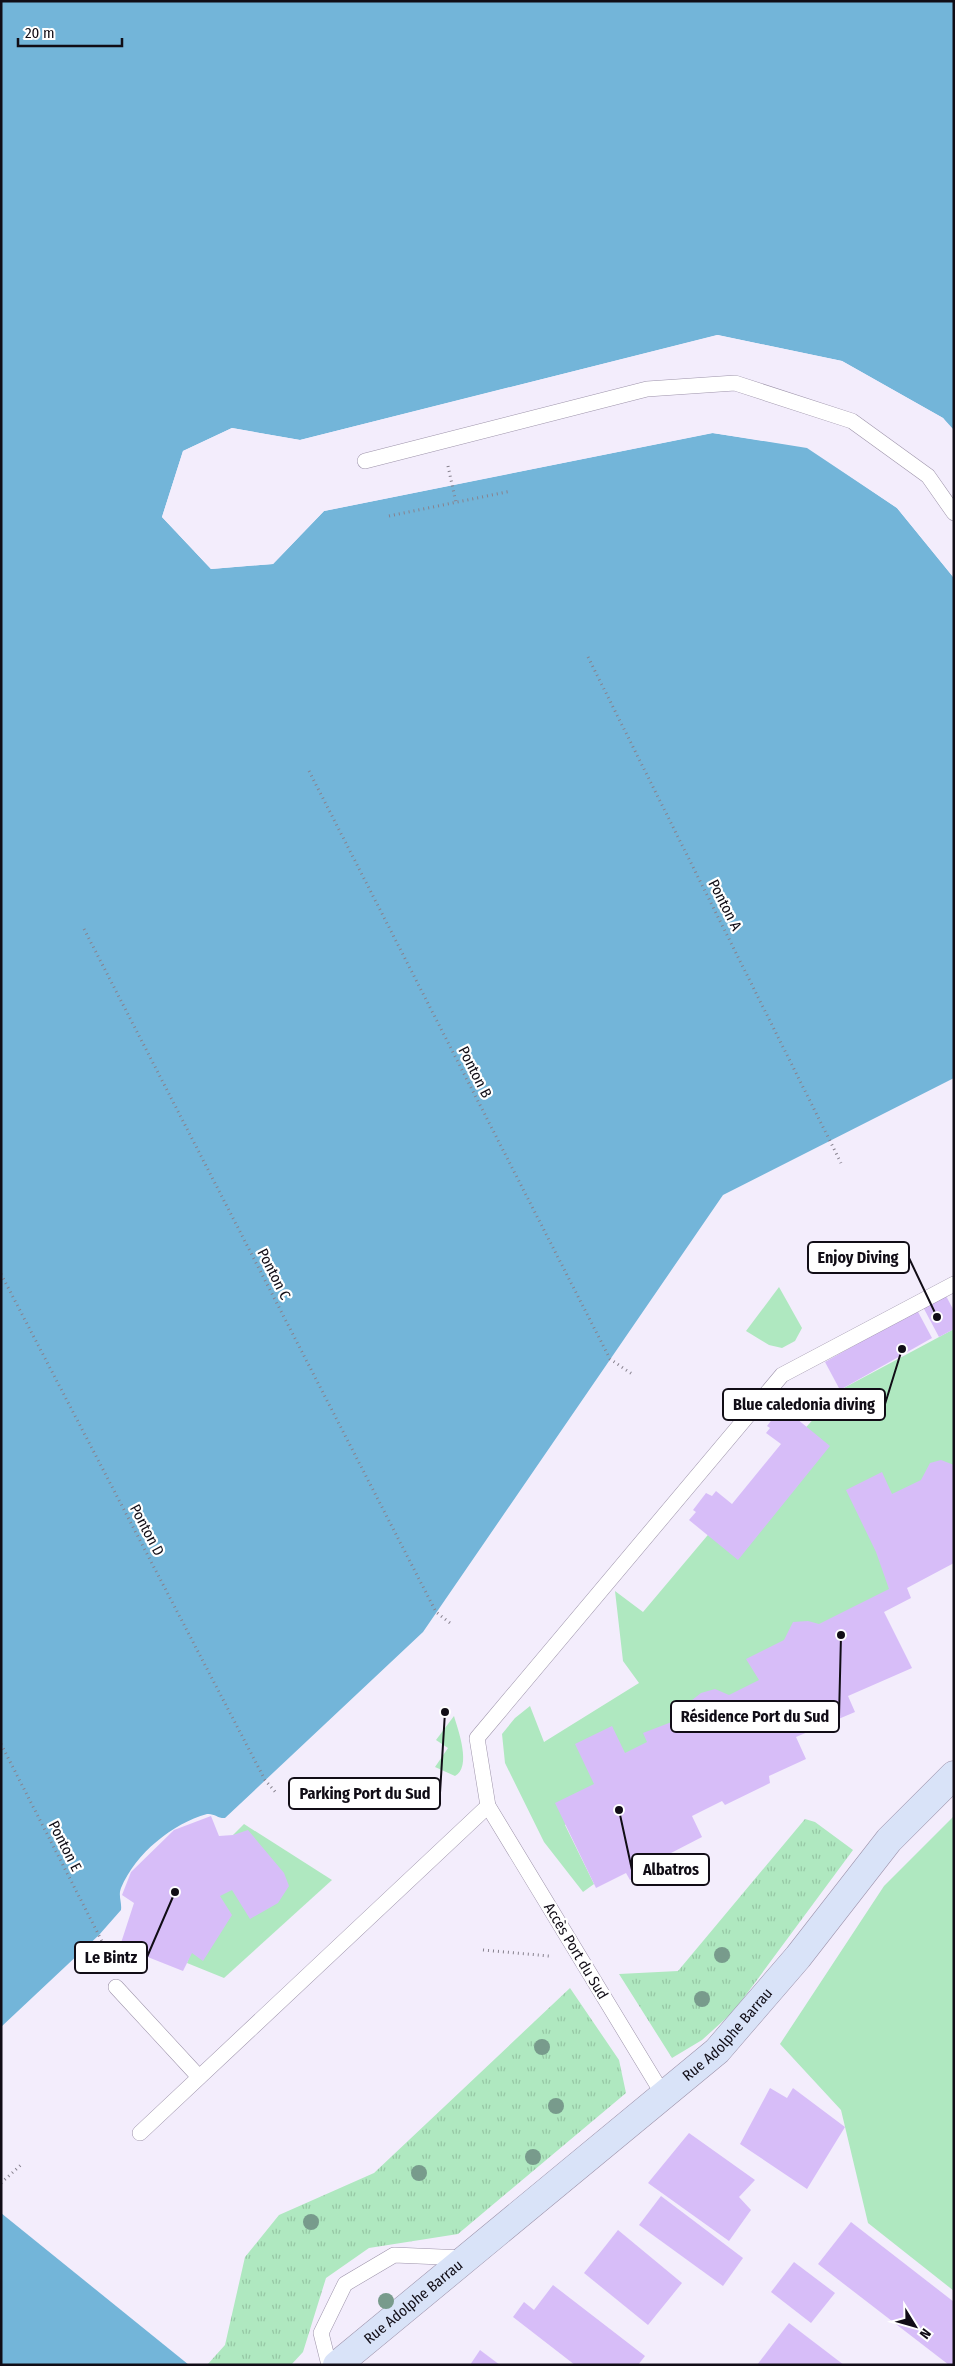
<svg xmlns="http://www.w3.org/2000/svg" width="955" height="2366" font-family="'Fira Sans Condensed',sans-serif">
<style>
.grass{fill:url(#grass-tufts)}
.green{fill:#afe8c0}
.water{fill:#73b5d9}
.pier{fill:#f3edfc}
.building{fill:#d7bdf8}
.lines{fill:none;stroke-linecap:round;stroke-linejoin:round}
.lane-casing{stroke:#9d93aa;stroke-width:16}
.secondary-casing{stroke:#9d93aa;stroke-width:29}
.path{stroke:#87828e;stroke-width:3;stroke-dasharray:1 4;stroke-linecap:butt}
.lane{stroke:#fff;stroke-width:15}
.secondary{stroke:#d9e3f8;stroke-width:28}
.tree{fill:#789b8c}
.labels{text-anchor:middle;stroke-width:4.5;stroke-linejoin:round;paint-order:stroke}
.street-label{font-size:15px;fill:#110d16;stroke:#fff}
.leader{fill:none;stroke:#110d16;stroke-width:2}
.callout-dot{fill:#110d16;stroke:#fff;stroke-width:2}
.callout{fill:#fff;stroke:#110d16;stroke-width:2}
.callout-label{font-size:16px;text-anchor:middle;font-weight:bold;fill:#110d16}
</style>
<defs>
<pattern id="grass-tufts" width="24" height="20" patternUnits="userSpaceOnUse" patternTransform="scale(1.25)"><rect width="24" height="20" fill="#afe8c0"/><path d="M3 7l-1-3M5 7V3M7 7l1-3M15 17l-1-3M17 17v-4M19 17l1-3" fill="none" stroke="#96c6a4"/></pattern>
</defs>
<rect width="100%" height="100%" fill="#f3edfc"/>
<g class="grass">
<path d="M805,1819L815,1822L853,1850L734,2011L702,2040L672,2058L619,1974L678,1971Z"/>
<path d="M570,1988L619,2060L626,2093L458,2234L369,2248L326,2278L303,2352L291,2365H207L225,2345L245,2257L279,2215L374,2173Z"/>
</g>
<g class="green">
<path d="M779,1287L802,1328L795,1341L782,1348L769,1345L746,1331Z"/>
<path d="M954,1329V1465L895,1585L849,1639L565,1825L594,1884L583,1892L544,1842L505,1763L502,1734L515,1718L530,1706L544,1742L639,1683L623,1661L615,1591L643,1612L707,1536L840,1390Z"/>
<path d="M454,1716C458,1730 472,1767 455,1776L435,1767L448,1748L436,1740Z"/>
<path d="M954,1816V2291L868,2223L841,2110L780,2044L884,1886Z"/>
<path d="M244,1824L332,1880L224,1978L187,1963L233,1835Z"/>
</g>
<g class="water">
<path d="M1,1H954V430L943,418L842,361L717,335L300,440L232,428L183,451L162,517L211,569L273,564L324,511L712,433L807,447L897,508L954,578V1078L723,1195L423,1632L225,1818C219,1819 214,1813 207,1814C172,1824 136,1853 121,1888C118,1896 122,1902 121,1910L99,1935L1,2027Z"/>
<path d="M1,2213L189,2365H1Z"/>
</g>
<path class="pier" d="M718,335L842,361L943,418L954,432L941,420L841,363L718,338L300,443L232,430L186,453L165,516L212,567L272,562L323,508L713,430L808,445L899,506L954,574V578L897,508L807,448L713,433L324,511L273,564L211,569L162,517L183,451L232,428L300,440Z"/>
<g class="building">
<path d="M945,1294L954,1311V1329L939,1337L923,1307Z"/>
<path d="M917,1310L932,1338L840,1390L825,1362Z"/>
<path d="M786,1410L830,1446L738,1560L689,1520L696,1512L693,1510L706,1493L712,1496L716,1491L732,1504L781,1444L766,1433L770,1428L767,1426L777,1413L781,1416Z"/>
<path d="M941,1460L954,1465V1563L907,1588L911,1598L884,1612L912,1668L848,1696L855,1712L796,1737L806,1759L769,1776L770,1783L725,1805L722,1801L692,1816L702,1837L671,1853L674,1859L630,1880L626,1873L596,1888L555,1803L594,1784L575,1744L612,1726L625,1753L647,1742L643,1733L682,1718L687,1704L701,1693L715,1689L729,1695L759,1680L746,1659L784,1640L793,1622L808,1621L819,1624L889,1589L876,1552L846,1490L882,1472L892,1494L921,1480L930,1463Z"/>
<path d="M211,1816L219,1836L233,1835L248,1830L284,1873L289,1886L278,1903L250,1919L232,1890L220,1896L232,1915L203,1961L192,1953L183,1971L120,1946L134,1903L122,1895L131,1872L174,1830Z"/>
<path d="M770,2088L787,2098L793,2088L845,2127L807,2189L740,2144Z"/>
<path d="M689,2133L755,2180L739,2197L751,2210L729,2241L648,2183Z"/>
<path d="M661,2196L743,2258L723,2286L639,2225Z"/>
<path d="M851,2222L954,2302V2365H949L818,2264Z"/>
<path d="M618,2230L682,2283L648,2325L584,2273Z"/>
<path d="M794,2262L835,2293L811,2323L771,2292Z"/>
<path d="M553,2285L645,2356L638,2365H575L513,2317L524,2302L534,2310Z"/>
<path d="M789,2323L844,2365H757Z"/>
<path d="M480,2350L500,2365H470Z"/>
</g>
<g class="lines">
<defs>
<g id="lane">
<path d="M365,461L647,389L735,383L852,421L928,476L954,513"/>
<path d="M116,1987L199,2077"/>
<path d="M664,2096L488,1806L477,1738L782,1375L954,1284"/>
<path d="M140,2133L488,1806"/>
<path d="M329,2365L321,2333L345,2284L394,2255L465,2258"/>
</g>
<g id="secondary">
<path id="s1" d="M337,2365L717,2051L798,1957L889,1840L954,1775"/>
</g>
</defs>
<use href="#lane" class="lane-casing"/>
<use href="#secondary" class="secondary-casing"/>
<g class="path">
<path d="M448,466L456,503"/>
<path d="M389,516L511,491"/>
<path d="M588,657L841,1163"/>
<path d="M309,771L610,1359L632,1374"/>
<path d="M84,929L436,1612L450,1623"/>
<path d="M1,1274L265,1780L277,1794"/>
<path d="M1,1744L110,1957"/>
<path d="M483,1950L549,1956"/>
<path d="M1,2183L23,2163"/>
</g>
<use href="#lane" class="lane"/>
<use href="#secondary" class="secondary"/>
</g>
<g class="tree">
<circle cx="722" cy="1955" r="8"/>
<circle cx="702" cy="1999" r="8"/>
<circle cx="542" cy="2047" r="8"/>
<circle cx="556" cy="2106" r="8"/>
<circle cx="533" cy="2157" r="8"/>
<circle cx="419" cy="2173" r="8"/>
<circle cx="311" cy="2222" r="8"/>
<circle cx="386" cy="2301" r="8"/>
</g>
<g class="labels">
<g class="street-label">
<text transform="translate(725 905) rotate(63)" y="5">Ponton A</text>
<text transform="translate(475 1072) rotate(63)" y="5">Ponton B</text>
<text transform="translate(274 1274) rotate(63)" y="5">Ponton C</text>
<text transform="translate(147 1530) rotate(62)" y="5">Ponton D</text>
<text transform="translate(65 1846) rotate(63)" y="5">Ponton E</text>
<text transform="translate(576 1951) rotate(59)" y="5">Accès Port du Sud</text>
<text dy="5" stroke="none"><textPath href="#s1" startOffset="512">Rue Adolphe Barrau</textPath></text>
<text dy="5" stroke="none"><textPath href="#s1" startOffset="99">Rue Adolphe Barrau</textPath></text>
</g>
</g>
<path class="leader" d="M937 1317L909 1258M902 1349L885 1404M841 1635L839 1717M445 1712L440 1793M619 1810L632 1870M175 1892L147 1957"/>
<g class="callout-dot">
<circle cx="937" cy="1317" r="5"/>
<circle cx="902" cy="1349" r="5"/>
<circle cx="841" cy="1635" r="5"/>
<circle cx="445" cy="1712" r="5"/>
<circle cx="619" cy="1810" r="5"/>
<circle cx="175" cy="1892" r="5"/>
</g>
<g class="callout">
<rect x="808" y="1242" width="101" height="31" rx="5"/>
<rect x="723" y="1389" width="162" height="31" rx="5"/>
<rect x="671" y="1701" width="168" height="31" rx="5"/>
<rect x="289" y="1778" width="151" height="31" rx="5"/>
<rect x="632" y="1854" width="77" height="31" rx="5"/>
<rect x="75" y="1942" width="72" height="31" rx="5"/>
</g>
<g class="callout-label">
<text x="858" y="1263">Enjoy Diving</text>
<text x="804" y="1410">Blue caledonia diving</text>
<text x="755" y="1722">Résidence Port du Sud</text>
<text x="365" y="1799">Parking Port du Sud</text>
<text x="671" y="1875">Albatros</text>
<text x="111" y="1963">Le Bintz</text>
</g>
<rect width="955" height="2366" fill="none" stroke="#110d16" stroke-width="5"/>
<g transform="translate(915 2326) rotate(127)" stroke="#ffffff" stroke-width="4" paint-order="stroke">
<path d="M0-4L9 19L0 12L-9 19Z" fill="#110d16"/>
<text y="-8" font-size="14" font-weight="bold" text-anchor="middle" fill="#110d16">N</text>
</g>
<path d="M18 38v8h104v-8" fill="none" stroke="#110d16" stroke-width="2.5"/>
<text x="25" y="38" font-size="15" fill="#110d16" stroke="#ffffff" stroke-width="4" paint-order="stroke">20 m</text>
</svg>
